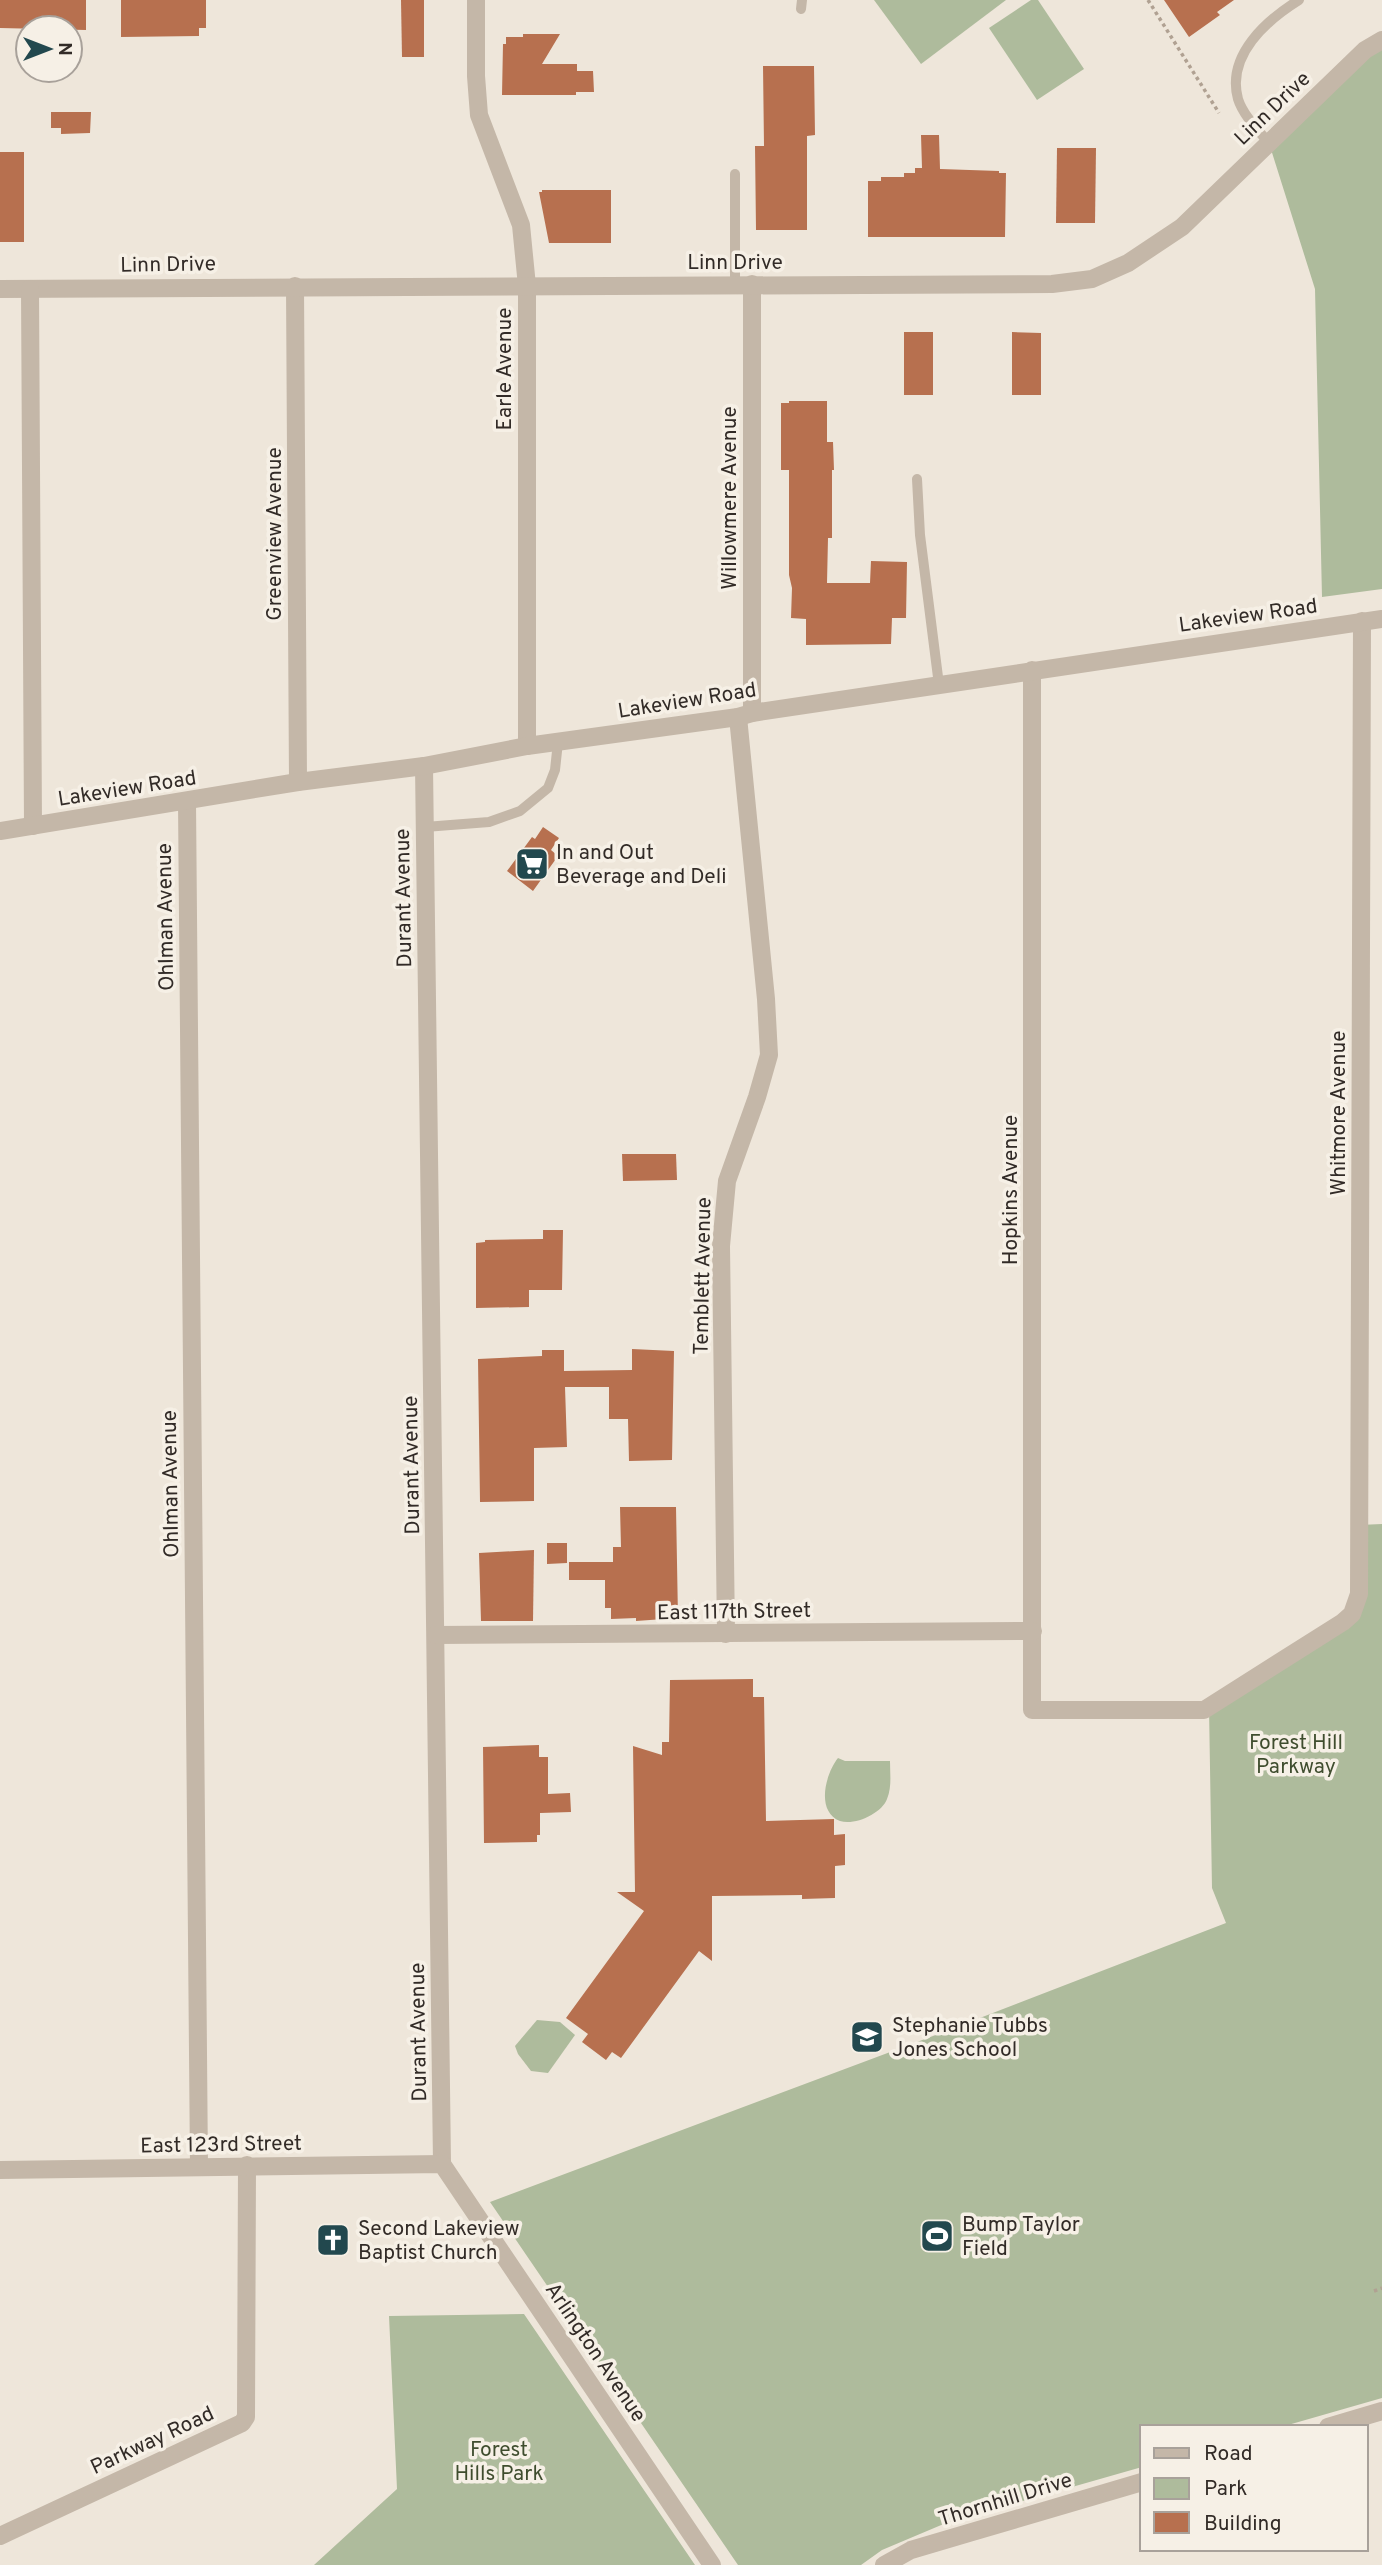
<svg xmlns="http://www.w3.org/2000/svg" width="1382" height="2565" font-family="Overpass,sans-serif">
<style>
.green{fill:#aebb9c}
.building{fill:#b7704f}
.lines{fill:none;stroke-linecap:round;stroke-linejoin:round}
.path{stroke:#b0a192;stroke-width:3.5;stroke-dasharray:3.5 3.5;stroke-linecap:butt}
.service{stroke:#c4b7a8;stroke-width:10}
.minor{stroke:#c4b7a8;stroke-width:18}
.tertiary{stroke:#c4b7a8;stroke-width:18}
.labels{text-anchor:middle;stroke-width:7;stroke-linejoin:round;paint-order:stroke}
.street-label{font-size:21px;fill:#322b27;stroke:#f6f0e6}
.poi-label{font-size:21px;fill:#322b27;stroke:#f6f0e6;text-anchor:start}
.park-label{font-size:21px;fill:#3f4d2e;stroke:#f6f0e6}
</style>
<rect width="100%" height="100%" fill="#eee6da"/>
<g class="green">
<path d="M874,0H1006L921,64Z"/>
<path d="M1031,0H1038L1084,69L1037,100L989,28Z"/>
<path d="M1382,40V589L1322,597L1315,289L1269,143Z"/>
<path d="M1382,1524V2398L1281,2427H1142V2467L946,2523L882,2550L861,2565H738L490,2202L941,2033L1226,1923L1212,1888L1209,1707L1352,1615L1359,1525Z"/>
<path d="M838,1758L845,1761H890C890,1774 892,1787 887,1799C882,1813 855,1826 840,1821C815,1811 826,1773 838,1758Z"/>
<path d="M537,2020L560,2022L575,2035L548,2073L531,2071L518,2054L515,2046Z"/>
<path d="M524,2314L695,2565H314L397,2489L389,2316Z"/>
</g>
<g class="building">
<path d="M0,0H86V30L0,28Z"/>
<path d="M121,0H206V28H199V36L121,37Z"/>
<path d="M401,0H424V57H402Z"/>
<path d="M1164,0H1234L1217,12L1220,15L1189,37Z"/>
<path d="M523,34H560L542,64H577V71H593L594,92H576V95H502L503,44H506V37H523Z"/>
<path d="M763,66H814L815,135L807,136V230H756L755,146H764Z"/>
<path d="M51,112H91L90,133L61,134V128H51Z"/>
<path d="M921,135H939L940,169L999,171V173H1006L1005,237H868V181H881V177H904V173H915V168H922Z"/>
<path d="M1057,148H1096L1095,223H1056Z"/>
<rect x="0" y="152" width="24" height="90"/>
<path d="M542,190H611V243H549L539,192H542Z"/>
<rect x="904" y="332" width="29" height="63"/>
<path d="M1012,332L1041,333V395H1012Z"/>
<path d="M789,401H827V442H833L834,470H832V538H828L827,583H870L871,561L907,562L906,618H892L891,644L806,645V619L791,618L792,588L789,575V470H781V403H789Z"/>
<path d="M543,827L559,838L551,850L558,856L533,891L507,871L532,837L535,839Z"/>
<path d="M622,1154H676L677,1180L623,1181Z"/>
<path d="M543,1230H563L562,1290H529V1307L476,1308V1243L485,1242V1240L543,1239Z"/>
<path d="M632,1349L674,1351L672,1460L629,1461L628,1419H609V1387H565L567,1447L534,1448V1501L480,1502L478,1359L542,1356V1350H564V1371L632,1370Z"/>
<path d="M620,1507H676L678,1618L636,1621V1618L611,1619V1608H605V1580H569V1562H613V1547H621Z"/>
<path d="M547,1543H567V1563L547,1564Z"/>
<path d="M534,1550L533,1621H481L479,1553Z"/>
<path d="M753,1679V1697H764L766,1821L834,1819V1835L845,1834V1865L835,1866V1898L802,1899V1895L712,1896V1961L699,1951L621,2058L612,2052L606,2060L582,2042L588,2034L566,2018L644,1911L617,1892H635L633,1746L662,1755V1742H669L670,1680Z"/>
<path d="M539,1745V1757H548V1794L570,1793L571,1812L540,1813V1835H537V1842L484,1843L483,1747Z"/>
</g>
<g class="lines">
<g class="path">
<path d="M1148,0L1219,113"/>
<path d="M1374,2291L1382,2288"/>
</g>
<g class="service">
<path d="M801,9L802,0"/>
<path d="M1269,143C1258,130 1243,115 1238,99C1226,55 1267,20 1299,0"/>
<path d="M735,174V284"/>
<path d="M917,479L920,535L939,685"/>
<path d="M425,827L489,822L520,811L548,788L555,770L558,742"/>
</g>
<g class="minor">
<path d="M476,0V76L479,115L521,225L527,286V746"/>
<path d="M752,284V713"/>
<path d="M295,286L298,782"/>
<path d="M0,289L1052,284L1092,279L1128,263L1182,227L1365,50L1382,40"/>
<path d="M30,289L33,826"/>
<path d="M1032,670V1710H1204L1343,1622L1352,1614L1359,1594L1362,621"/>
<path d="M424,766L442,2164"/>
<path d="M187,802L199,2167"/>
<path d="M726,1634L721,1246L727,1181L757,1097L769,1055L766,999L738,717"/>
<path d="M436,1635L1033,1631"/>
<path d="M1328,2427L1382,2411"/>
<path d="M0,2536L242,2423L246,2417L247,2165"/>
<path d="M884,2565L911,2550L1142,2482"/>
</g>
<g class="tertiary">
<path d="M0,831L298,782L424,766L527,746L738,717L752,713L1382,619"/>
<path d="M0,2170L442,2164L712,2565"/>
</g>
</g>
<defs>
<symbol id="supermarket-square" viewBox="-11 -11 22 22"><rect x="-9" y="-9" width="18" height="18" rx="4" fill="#22484e" stroke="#f6f0e6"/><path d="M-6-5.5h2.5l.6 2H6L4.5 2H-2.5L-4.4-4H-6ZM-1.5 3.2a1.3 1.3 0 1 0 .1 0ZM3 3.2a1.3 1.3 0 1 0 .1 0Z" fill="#fff"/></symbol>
<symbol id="school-square" viewBox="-11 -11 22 22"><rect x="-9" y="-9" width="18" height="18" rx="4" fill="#22484e" stroke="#f6f0e6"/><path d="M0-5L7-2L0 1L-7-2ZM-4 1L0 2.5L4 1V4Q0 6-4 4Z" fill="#fff"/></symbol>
<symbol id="stadium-square" viewBox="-11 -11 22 22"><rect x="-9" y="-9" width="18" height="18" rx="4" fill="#22484e" stroke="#f6f0e6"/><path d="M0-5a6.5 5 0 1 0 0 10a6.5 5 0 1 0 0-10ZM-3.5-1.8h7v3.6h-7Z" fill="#fff"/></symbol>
<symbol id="church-square" viewBox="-11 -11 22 22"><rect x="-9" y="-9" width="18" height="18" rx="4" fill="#22484e" stroke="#f6f0e6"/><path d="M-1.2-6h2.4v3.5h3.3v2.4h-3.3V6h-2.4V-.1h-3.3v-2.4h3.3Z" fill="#fff"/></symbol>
</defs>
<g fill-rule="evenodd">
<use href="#supermarket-square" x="513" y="845" width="38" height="38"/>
<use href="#school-square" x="848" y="2018" width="38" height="38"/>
<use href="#stadium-square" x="918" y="2217" width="38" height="38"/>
<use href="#church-square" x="314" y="2221" width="38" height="38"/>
</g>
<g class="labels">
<g class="street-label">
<text transform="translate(1272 108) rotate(-44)" y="7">Linn Drive</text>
<text x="735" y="269">Linn Drive</text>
<text transform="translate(168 264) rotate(-1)" y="7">Linn Drive</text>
<text transform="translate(504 369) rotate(-90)" y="7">Earle Avenue</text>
<text transform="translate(729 498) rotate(-90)" y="7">Willowmere Avenue</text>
<text transform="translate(274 534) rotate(-90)" y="7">Greenview Avenue</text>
<text transform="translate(1248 615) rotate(-8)" y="7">Lakeview Road</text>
<text transform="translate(687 700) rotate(-9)" y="7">Lakeview Road</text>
<text transform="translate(127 788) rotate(-9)" y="7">Lakeview Road</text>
<text transform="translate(403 898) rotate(-91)" y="7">Durant Avenue</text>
<text transform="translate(165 917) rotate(-91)" y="7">Ohlman Avenue</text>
<text transform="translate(1338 1113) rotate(-90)" y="7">Whitmore Avenue</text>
<text transform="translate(1010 1190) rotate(-90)" y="7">Hopkins Avenue</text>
<text transform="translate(702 1276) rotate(-89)" y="7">Temblett Avenue</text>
<text transform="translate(411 1465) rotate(-91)" y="7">Durant Avenue</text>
<text transform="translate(170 1484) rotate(-91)" y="7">Ohlman Avenue</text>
<text transform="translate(734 1611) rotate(-1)" y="7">East 117th Street</text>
<text transform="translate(418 2032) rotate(-91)" y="7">Durant Avenue</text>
<text transform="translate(221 2144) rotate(-1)" y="7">East 123rd Street</text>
<text transform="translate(596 2352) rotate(56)" y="7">Arlington Avenue</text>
<text transform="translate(152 2440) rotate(-25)" y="7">Parkway Road</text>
<text transform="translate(1005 2499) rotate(-17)" y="7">Thornhill Drive</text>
</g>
<g class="poi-label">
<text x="556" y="859">In and Out<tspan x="556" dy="24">Beverage and Deli</tspan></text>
<text x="892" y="2032">Stephanie Tubbs<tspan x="892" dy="24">Jones School</tspan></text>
<text x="962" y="2231">Bump Taylor<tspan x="962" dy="24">Field</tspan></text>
<text x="358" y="2235">Second Lakeview<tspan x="358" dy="24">Baptist Church</tspan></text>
</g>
<g class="park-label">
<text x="1296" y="1749">Forest Hill<tspan x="1296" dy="24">Parkway</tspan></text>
<text x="499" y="2456">Forest<tspan x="499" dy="24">Hills Park</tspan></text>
</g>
</g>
<rect x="1140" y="2425" width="228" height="126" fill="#f6f0e6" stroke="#a8a19a" stroke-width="2"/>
<rect x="1154" y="2448" width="35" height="10" fill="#c4b7a8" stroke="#a8a19a" stroke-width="2"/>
<text x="1204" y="2460" font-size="21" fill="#322b27">Road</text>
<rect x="1154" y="2478" width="35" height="21" fill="#aebb9c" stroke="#a8a19a" stroke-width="2"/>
<text x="1204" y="2495" font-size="21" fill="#322b27">Park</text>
<rect x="1154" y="2512" width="35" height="21" fill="#b7704f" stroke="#a8a19a" stroke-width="2"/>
<text x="1204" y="2530" font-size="21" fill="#322b27">Building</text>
<g transform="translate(49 49) rotate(90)"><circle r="33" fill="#f6f0e6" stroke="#a8a19a" stroke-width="2"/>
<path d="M0-5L12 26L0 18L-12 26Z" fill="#22484e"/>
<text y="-10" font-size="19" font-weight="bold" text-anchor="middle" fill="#322b27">N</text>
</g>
</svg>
